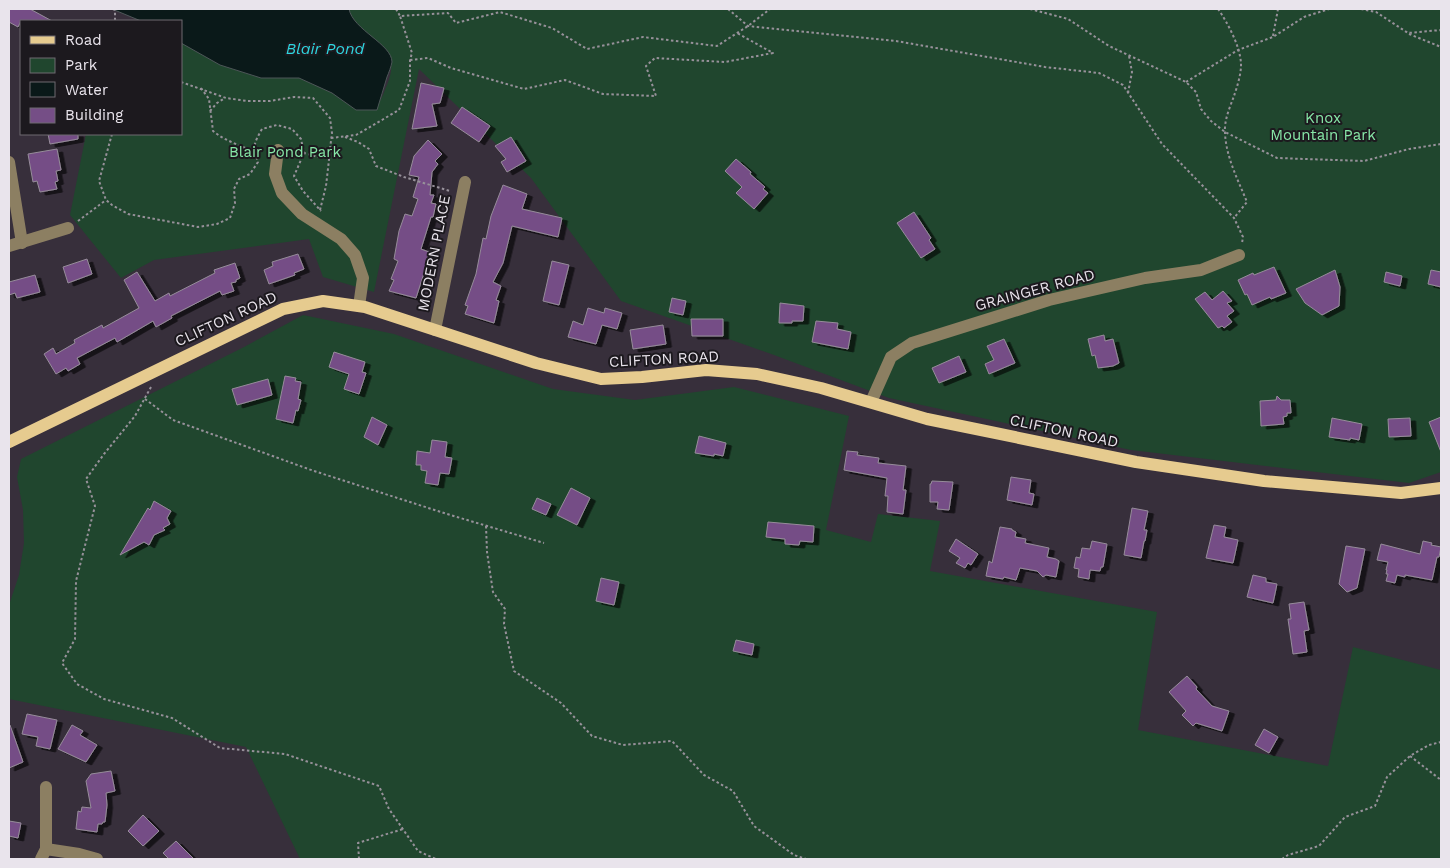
<svg xmlns="http://www.w3.org/2000/svg" width="1450" height="868" font-family="'Work Sans',sans-serif">
<style>
.green{fill:#20462e}
.water{fill:#0a1919;stroke:#4d5658}
.building{fill:#754e86;stroke:#968c9a;filter:url(#shadow)}
.lines{fill:none;stroke-linecap:round;stroke-linejoin:round}
.path{stroke:#97919a;stroke-width:2;stroke-dasharray:2.5 2.5;stroke-linecap:butt}
.minor{stroke:#8c7f62;stroke-width:12}
.major{stroke:#e6cb8f;stroke-width:12}
.labels{text-anchor:middle;stroke-width:4;stroke-linejoin:round;paint-order:stroke}
.park-label{font-size:15px;fill:#87e7a7;stroke:#1c191e}
.street-label{font-size:15px;fill:#e9e4ec;stroke:#1c191e}
.water-label{font-size:16px;font-style:italic;fill:#2ed6e0;stroke:#1c191e}
</style>
<defs>
<filter id="shadow"><feDropShadow dx="5.5" dy="3" stdDeviation="0" flood-color="#0009"/></filter>
</defs>
<rect width="100%" height="100%" fill="#372f3b"/>
<g class="green">
<path d="M349,9H1441V472L1409,483L1131,450L889,398L774,355L621,301L531,178L419,69L374,292L323,277L309,239L154,260L121,278L70,215L86,134H181V29L262,64L379,102C383,97 384,91 387,85C406,39 356,42 349,9Z"/>
<path d="M303,315L394,334L553,389L635,400L734,387L849,416L826,530L871,542L878,514L940,521L930,571L1157,612L1138,730L1328,766L1353,647L1441,670V859H300L246,747L9,699V605L19,575L24,543L23,510L17,477L21,459L244,347Z"/>
</g>
<path class="water" d="M112,9H349C353,30 392,44 392,62C391,67 389,72 387,77C384,88 380,99 377,110H356L332,93L299,78H261L220,65L181,43V21H141Z"/>
<g class="building">
<path d="M9,9H30L52,21H21L18,27L9,22Z"/>
<path d="M421,83L444,88L440,103L432,104L437,126L412,129Z"/>
<path d="M462,107L490,126L479,142L451,123Z"/>
<path d="M48,134H78V139L50,144Z"/>
<path d="M511,137L526,161L507,172L501,162L506,159L495,146Z"/>
<path d="M428,140L442,154L435,161L438,164L432,172L430,195H434L431,203L436,204L433,217H431L421,249L429,252L424,273L416,298L389,291L394,280L391,279L398,261L394,259L399,231L405,214L412,216L418,199L413,197L419,177L409,175L414,156Z"/>
<path d="M57,149L61,170L56,171L58,181L55,182L57,189L40,192L37,181L33,182L28,154Z"/>
<path d="M736,159L751,172L750,174L765,187L763,189L768,193L754,209L736,193L742,187L725,171Z"/>
<path d="M503,185L527,194L522,209L562,218L558,237L512,226L503,263L493,282L501,286L496,300L499,301L494,323L465,314L468,306L465,305L476,274L483,238L486,239L491,216Z"/>
<path d="M914,212L931,238L929,240L935,249L921,258L897,223Z"/>
<path d="M298,254L304,269L294,273L295,275L269,284L264,270L273,266L272,262Z"/>
<path d="M87,259L92,274L68,283L63,267Z"/>
<path d="M552,261L569,265L559,305L543,301Z"/>
<path d="M235,263L240,278L236,280V282L231,283L234,291L222,295L220,291L171,316L172,318L156,327L153,321L117,342L115,338L77,358L80,364L68,371L66,368L56,374L44,354L53,348L56,354L75,343L74,340L102,325L103,328L139,308L124,280L137,272L155,301L169,293L170,296L215,273L214,270Z"/>
<path d="M1274,267L1286,293L1271,299L1270,297L1252,305L1247,294L1245,295L1238,280L1253,273L1254,275Z"/>
<path d="M1335,270L1340,287L1339,306L1322,315L1305,303L1296,289Z"/>
<path d="M1431,270L1441,272V287L1428,284Z"/>
<path d="M1386,272L1402,276L1400,286L1384,282Z"/>
<path d="M35,275L40,292L17,298L15,293L9,295V282Z"/>
<path d="M1223,291L1232,301L1227,303L1234,311L1227,316L1232,322L1224,328L1222,326L1218,328L1195,299L1205,292L1212,300Z"/>
<path d="M672,298L686,301L683,315L669,312Z"/>
<path d="M780,303L804,306L803,321H792V323H779Z"/>
<path d="M588,308L604,313L605,308L622,313L617,329L602,325L596,344L568,337L573,321L583,325Z"/>
<path d="M691,319H723V336H692Z"/>
<path d="M816,321L838,323L837,329L851,332L848,349L812,342Z"/>
<path d="M663,325L666,344L633,349L630,330Z"/>
<path d="M1104,335L1105,341L1113,339L1119,363L1113,366L1098,368L1095,355L1092,356L1088,339Z"/>
<path d="M1004,339L1015,363L989,374L985,364L994,360L987,346Z"/>
<path d="M334,352L365,362L362,372L366,373L359,394L344,389L349,374L329,367Z"/>
<path d="M959,356L966,372L939,383L932,368Z"/>
<path d="M285,376L296,378L295,381L301,382L298,399L301,400L298,411L296,410L293,423L276,419Z"/>
<path d="M268,379L272,395L237,405L232,389Z"/>
<path d="M1277,396L1281,400H1290L1291,413H1287V416L1283,417L1284,424L1261,426L1260,401L1276,400Z"/>
<path d="M372,417L387,425L378,445L364,437Z"/>
<path d="M1441,417V452L1429,422Z"/>
<path d="M1332,418L1362,424L1359,440L1350,438V440L1329,437Z"/>
<path d="M1410,418L1411,436L1389,437L1388,419Z"/>
<path d="M699,436L726,443L723,456L714,454V456L695,453Z"/>
<path d="M432,440L447,442L445,457L452,458L449,474L440,473L438,485L425,483L427,471L421,470V465H416L417,451L430,453Z"/>
<path d="M847,451L858,452L857,455L879,458L878,463L906,466L903,490H906L903,514L887,512L888,496H885L887,478L844,470Z"/>
<path d="M1011,477L1031,480L1029,493L1034,494L1032,505L1007,500Z"/>
<path d="M932,481L953,482L949,510L937,509L938,502H930V484H931Z"/>
<path d="M571,488L590,498L577,525L557,515Z"/>
<path d="M537,498L551,504L546,515L532,509Z"/>
<path d="M154,501L171,511L167,518L170,524L163,528L165,530L154,535L149,545L144,542L120,555L148,508L150,510Z"/>
<path d="M1132,508L1148,511L1144,530H1147L1145,541H1144L1141,558L1124,555Z"/>
<path d="M768,522L814,526L813,542L800,541L799,545L785,544V539L766,537Z"/>
<path d="M1214,525L1226,527L1224,537L1238,540L1233,563L1206,558Z"/>
<path d="M1000,527L1012,529V530L1016,532L1015,537L1026,539L1025,543L1049,548L1047,557L1056,559L1059,561L1056,577L1046,575L1043,577L1037,571L1020,568L1016,580L1004,577L1003,579L986,576L989,561L992,563Z"/>
<path d="M956,539L978,554L971,565L968,563L965,568L956,563L960,558L949,551Z"/>
<path d="M1092,541L1107,544L1103,567H1101L1100,571L1090,570L1089,579L1078,577L1079,569L1074,568L1076,557L1080,558L1082,548L1090,549Z"/>
<path d="M1423,541L1432,543L1431,545L1441,547L1439,557H1437L1432,580L1405,575V577L1397,575L1395,583L1386,581L1388,574H1386L1387,570H1386L1388,562L1377,560L1381,544L1420,554Z"/>
<path d="M1346,546L1365,549L1357,588L1347,592L1339,584Z"/>
<path d="M1253,575L1266,578V582L1277,584L1273,603L1247,597Z"/>
<path d="M601,578L619,582L614,605L596,601Z"/>
<path d="M1304,602L1309,630L1304,631L1307,652L1293,654L1288,619H1291L1289,604Z"/>
<path d="M736,640L754,644L752,655L733,651Z"/>
<path d="M1187,676L1197,687L1196,689L1212,706L1229,711L1222,731L1196,723L1193,726L1182,715L1186,711L1169,692Z"/>
<path d="M27,714L57,720L50,749L36,746L38,737L22,734Z"/>
<path d="M10,725L23,762L9,768V726Z"/>
<path d="M72,725L83,731L80,735L97,745L86,762L58,749Z"/>
<path d="M1264,729L1278,737L1269,753L1255,745Z"/>
<path d="M111,771L115,791L106,793L107,805L105,822H103L102,824H98L97,832L76,829L78,811L81,812L82,807L91,808L86,781L91,774Z"/>
<path d="M143,815L159,831L143,846L128,831Z"/>
<path d="M9,821L21,823L18,838L9,836Z"/>
<path d="M176,841L194,859H169L163,853Z"/>
</g>
<g class="lines">
<g class="path">
<path d="M113,9L115,10V21"/>
<path d="M396,9L400,16"/>
<path d="M728,9L748,26L896,41L1045,67L1099,73L1123,85L1162,144L1234,218L1243,237L1242,243"/>
<path d="M1030,9L1068,19L1109,46L1186,82L1196,92L1201,109L1211,121L1225,132L1277,158L1364,161L1409,149L1441,144"/>
<path d="M1218,9C1228,23 1241,48 1241,65C1241,75 1237,87 1234,96C1230,107 1224,120 1225,133C1226,157 1238,180 1247,202L1234,218"/>
<path d="M1361,9L1376,12L1408,33L1441,30"/>
<path d="M1409,34L1441,47"/>
<path d="M1273,36L1278,9"/>
<path d="M410,60L428,58L451,68L524,89L565,80L603,94L656,96L646,66L655,58L725,62L773,53L737,33"/>
<path d="M181,82L226,98L247,101H270L294,97L313,98L330,118L332,133L330,149L318,157L304,153"/>
<path d="M1186,82L1238,50L1273,37L1304,17L1329,9"/>
<path d="M201,88L209,99L213,131C225,141 240,145 254,152"/>
<path d="M1128,93L1132,72L1129,56"/>
<path d="M210,111L217,103L225,98"/>
<path d="M112,134L99,181L106,200L112,205L128,214L198,227L217,224L230,218L235,203L234,189L239,179L250,174L258,162C252,147 254,143 262,129L277,125L292,129L301,139L304,153L294,176L303,191L321,211"/>
<path d="M345,137L358,142L369,149L376,166L404,177L450,191"/>
<path d="M331,138L356,135L399,110L410,81V60L412,53L400,16L448,13L456,23L500,12L552,28L587,49L643,37L717,46L748,26L770,9"/>
<path d="M320,210L326,186L330,151"/>
<path d="M78,221L106,200"/>
<path d="M151,387L135,416L104,454L86,479L95,506L76,581L75,639L62,663L77,684L104,699L172,718L220,748L285,754L379,786L389,809L418,851L436,859"/>
<path d="M145,399L173,420L314,471L447,514L544,543"/>
<path d="M486,526L487,552L493,592L505,609L504,624L514,671L561,703L592,736L623,745L672,741L704,775L733,791L754,826L794,855L806,859"/>
<path d="M1410,756L1441,780"/>
<path d="M359,859L358,843L403,829"/>
<path d="M1282,859L1288,855L1319,846L1345,817L1375,806L1387,777L1410,756L1429,745L1441,742"/>
</g>
<g class="minor">
<path d="M278,150L275,174L282,193L302,214L341,239L355,255L363,278L359,306"/>
<path d="M9,162L22,243"/>
<path d="M9,246L68,228"/>
<path d="M435,330L465,182"/>
<path d="M871,402L891,357L912,343L1049,300L1145,278L1201,270L1239,255"/>
<path d="M46,849L79,854L97,859"/>
<path d="M41,859L46,849V787"/>
</g>
<path class="major" d="M9,442L283,309L323,301L365,307L536,363L601,379L642,377L706,370L757,374L821,388L927,419L1136,462L1264,481L1401,493L1441,488"/>
</g>
<g class="labels">
<g class="park-label">
<text x="1323" y="123">Knox<tspan x="1323" dy="17">Mountain Park</tspan></text>
<text x="285" y="157">Blair Pond Park</text>
</g>
<g class="street-label">
<text transform="translate(434 253) rotate(-79)" y="5">MODERN PLACE</text>
<text transform="translate(1035 290) rotate(-15)" y="5">GRAINGER ROAD</text>
<text transform="translate(226 319) rotate(-25)" y="5">CLIFTON ROAD</text>
<text transform="translate(664 359) rotate(-3)" y="5">CLIFTON ROAD</text>
<text transform="translate(1064 431) rotate(12)" y="5">CLIFTON ROAD</text>
</g>
<g class="water-label">
<text x="325" y="54">Blair Pond</text>
</g>
</g>
<rect width="1450" height="868" fill="none" stroke="#e9e4ec" stroke-width="20"/>
<rect x="20" y="20" width="162" height="115" fill="#1c191e" stroke="#6e6a70"/>
<rect x="30" y="36" width="25" height="8" fill="#e6cb8f" stroke="#6e6a70"/>
<text x="65" y="45" font-size="15" fill="#e9e4ec">Road</text>
<rect x="30" y="58" width="25" height="15" fill="#20462e" stroke="#6e6a70"/>
<text x="65" y="70" font-size="15" fill="#e9e4ec">Park</text>
<rect x="30" y="82" width="25" height="15" fill="#0a1919" stroke="#6e6a70"/>
<text x="65" y="95" font-size="15" fill="#e9e4ec">Water</text>
<rect x="30" y="108" width="25" height="15" fill="#754e86" stroke="#6e6a70"/>
<text x="65" y="120" font-size="15" fill="#e9e4ec">Building</text>
</svg>
